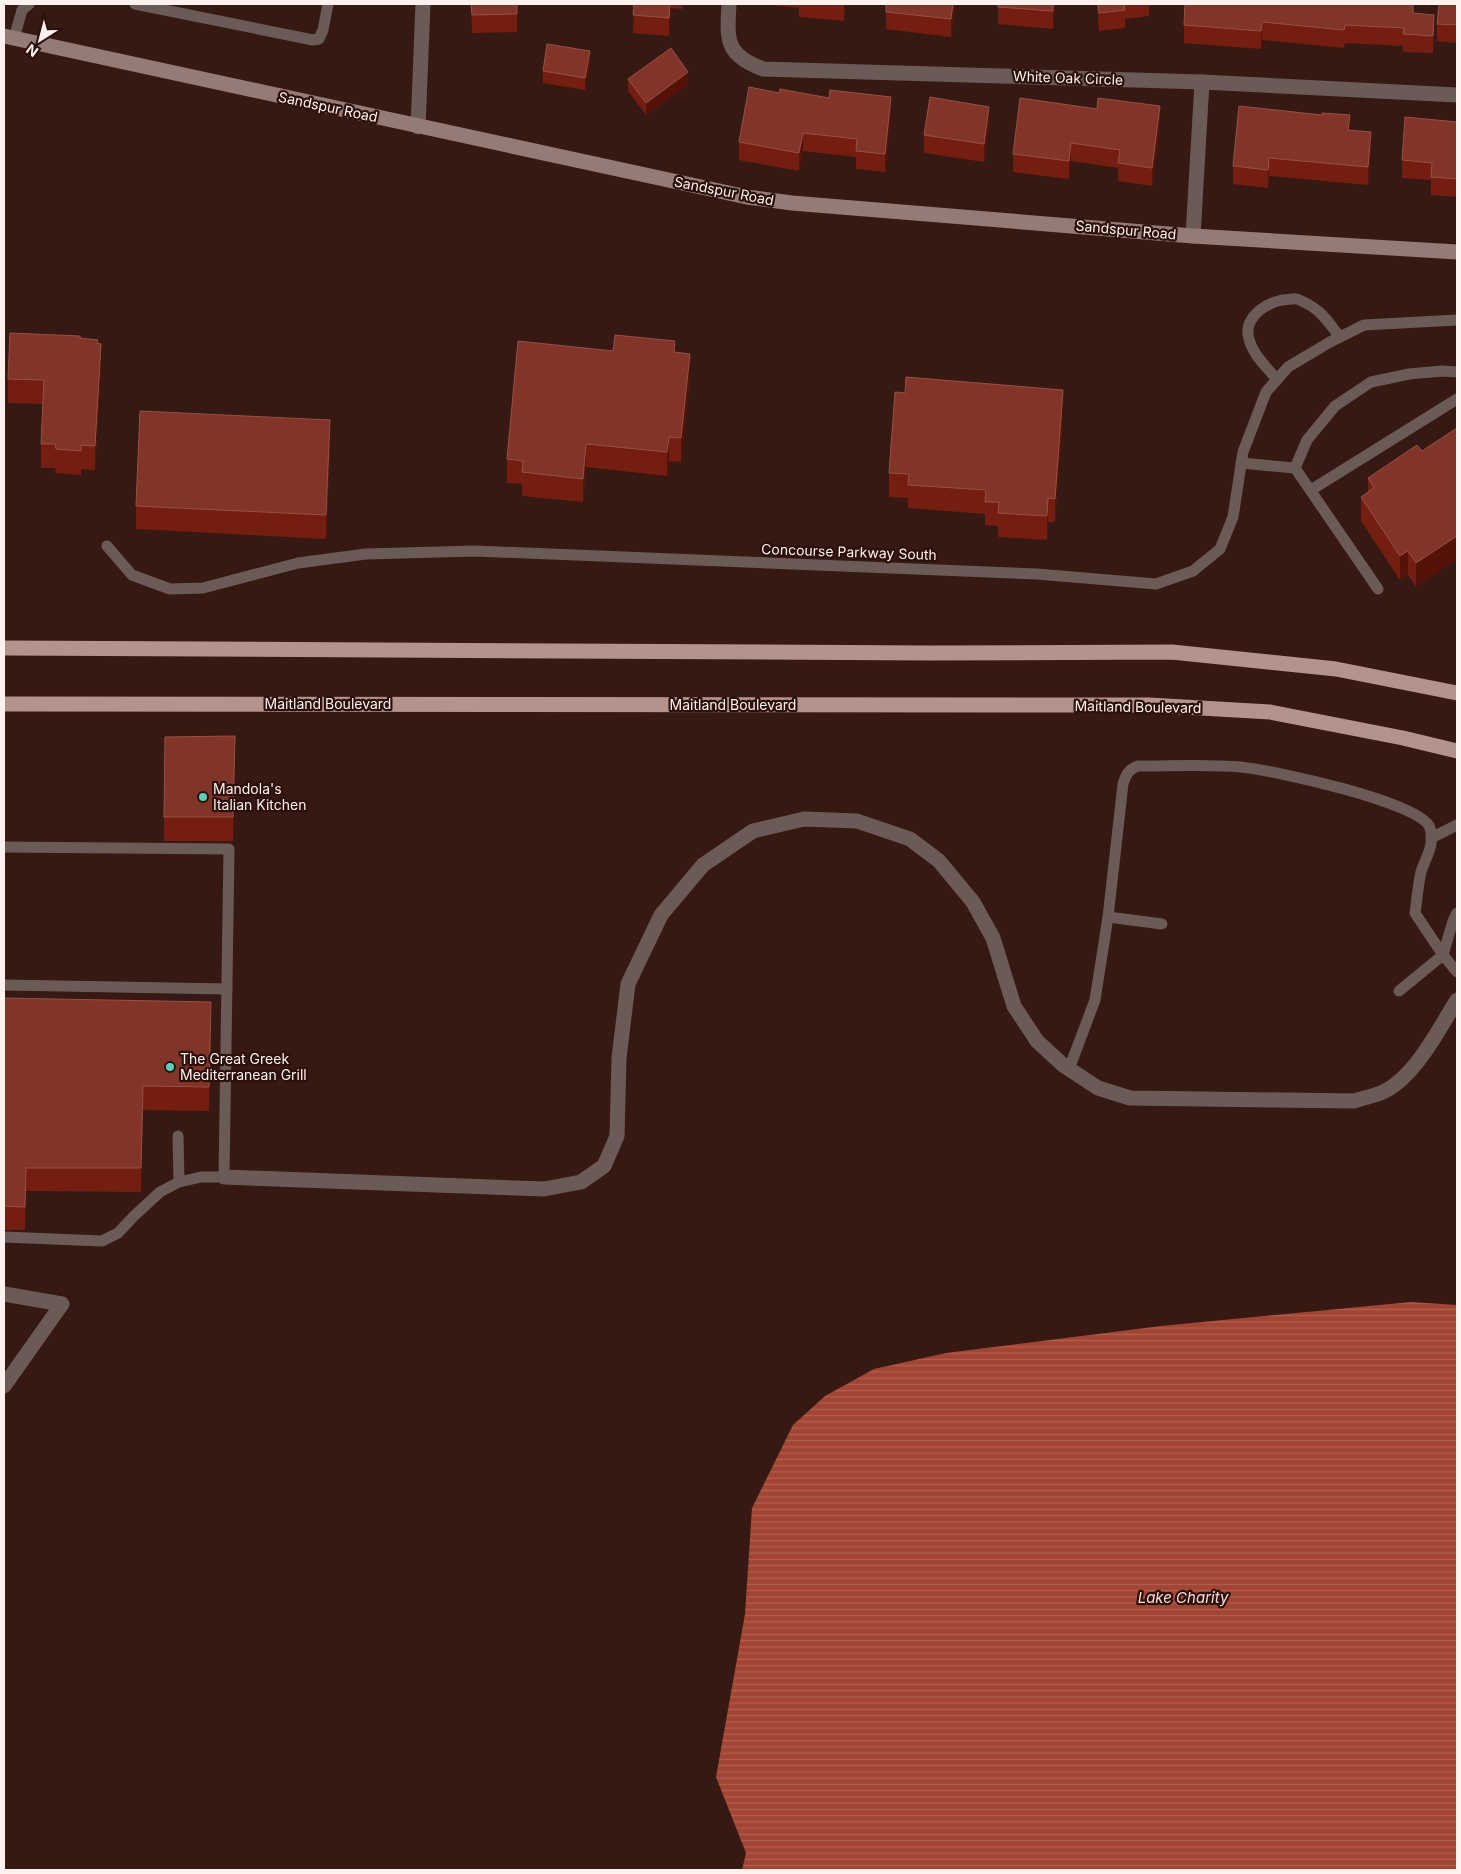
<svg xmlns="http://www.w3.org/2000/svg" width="1461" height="1874" font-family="Inter,sans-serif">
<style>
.water{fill:url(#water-rules)}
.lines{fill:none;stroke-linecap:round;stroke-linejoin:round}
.lane{stroke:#6b5b57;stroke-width:11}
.street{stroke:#6b5b57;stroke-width:15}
.secondary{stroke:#947b75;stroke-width:15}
.primary{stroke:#b4938c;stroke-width:15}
.wall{fill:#741d11}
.shaded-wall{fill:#551208}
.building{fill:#833428;stroke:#965147}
.poi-dot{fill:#5acebd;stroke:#2c100a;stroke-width:2}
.labels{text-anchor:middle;stroke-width:4.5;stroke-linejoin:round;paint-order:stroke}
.street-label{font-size:14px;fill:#fef1ee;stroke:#2c100a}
.poi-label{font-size:14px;fill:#fef1ee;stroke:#2c100a;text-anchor:start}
.water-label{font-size:15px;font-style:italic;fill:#f9ddd7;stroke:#2c100a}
</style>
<defs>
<pattern id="water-rules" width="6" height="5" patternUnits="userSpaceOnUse" patternTransform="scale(1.25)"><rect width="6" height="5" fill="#a24533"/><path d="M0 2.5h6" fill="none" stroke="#b06051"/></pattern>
</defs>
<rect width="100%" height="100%" fill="#361913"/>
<path class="water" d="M1411,1302L1457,1305V1870H742L746,1853L716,1777L745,1614L752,1508L793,1425L825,1396L874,1369L946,1353L1161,1326Z"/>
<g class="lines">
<g class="lane">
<path d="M135,4L313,40L319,39L323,30L328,4"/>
<path d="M14,38L22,10L29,4"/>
<path d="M1277,380C1267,367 1253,355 1249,339C1243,318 1264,304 1282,300C1287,300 1293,298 1297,299C1320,308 1326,319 1340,337"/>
<path d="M1241,463L1295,468"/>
<path d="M1311,490L1457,399"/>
<path d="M107,546L132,575L170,589L203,588L298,563L366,554L475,551L1037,574L1156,584L1193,571L1220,549L1233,517L1243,452L1266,392L1288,367L1330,342L1364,325L1457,320"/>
<path d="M1378,589L1295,468L1307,440L1335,406L1371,382L1409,374L1442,371L1457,372"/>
<path d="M1431,838L1457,825"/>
<path d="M4,847L229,849L224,1177H201L179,1182L160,1192L134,1216L118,1233L102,1241L4,1237"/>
<path d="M1108,917L1162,924"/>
<path d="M4,985L227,989"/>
<path d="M1399,991L1443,955L1453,921L1457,913"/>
<path d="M1069,1069L1095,1000L1108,917L1123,784C1126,774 1129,769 1138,766C1172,766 1208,764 1241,767C1271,770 1422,802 1430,828C1435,846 1426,856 1421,872C1418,885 1417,900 1415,913L1443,955L1457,972"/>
<path d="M178,1136L179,1182"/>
</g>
<g class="street">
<path d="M729,4C727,40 725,55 763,69L1202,82L1457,95"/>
<path d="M418,127L423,4"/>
<path d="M1193,236L1202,82"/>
<path d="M224,1177L544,1189L581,1182L604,1166L617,1136L619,1058L628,984L661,915L703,865L753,831L804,819L857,821L910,839L939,861L973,902L993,938L1014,1006L1037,1041L1063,1065L1098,1088L1130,1098L1354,1101C1363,1098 1374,1096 1383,1092C1415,1077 1439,1029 1457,1000"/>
<path d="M4,1294L62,1304L4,1386"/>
</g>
<path class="secondary" d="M4,36L747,197L792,203L1193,236L1457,252"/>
<g class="primary">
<path d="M4,648L929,653L1172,652L1336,669L1457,693"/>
<path d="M4,704L1149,705L1270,712L1403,738L1457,751"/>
</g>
</g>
<g class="wall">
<path d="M471,4H517V32L472,33Z"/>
<path d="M619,4H683L682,9L671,8L669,36L633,33L634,6Z"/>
<path d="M770,4H845L844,21L799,17V8L770,5Z"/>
<path d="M886,4H955L951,37L886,29Z"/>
<path d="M998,4H1055L1053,29L998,24Z"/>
<path d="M1097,4H1149V16L1125,19V28L1099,31Z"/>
<path d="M1457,4V43L1437,41V24Z"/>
<path d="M1414,13L1434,33L1433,53L1403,52V46L1345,43L1344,48L1262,40L1261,49L1184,43V25Z"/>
<path d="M590,63L585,90L543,83V71Z"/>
<path d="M628,79L688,84L646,115L628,91Z"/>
<path d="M891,115L885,172L856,169V157L803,151L799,171L739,160V142Z"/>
<path d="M1322,115L1350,130L1371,149L1368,185L1269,176L1268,188L1233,184V166Z"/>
<path d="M1457,122V197L1431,195V180L1402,178V160Z"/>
<path d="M989,124L984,162L924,153V135Z"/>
<path d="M1160,124L1152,186L1118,181V168L1071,161L1069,179L1013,172V154Z"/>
<path d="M80,338L98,343L101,367L95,470L81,469V475L56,473L55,468H41V444L43,404L8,403V379Z"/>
<path d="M613,351L675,353L690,378L681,462L669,461L667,476L586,467L583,502L522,496V484L507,483V459Z"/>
<path d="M1063,414L1055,522H1048L1047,540L998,537V526L985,525V514L908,508V498L889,497V473Z"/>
<path d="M330,444L326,539L136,529V506Z"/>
<path d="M1417,445L1416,587L1408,575L1400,580L1361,521V497L1368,492V478Z"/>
<path d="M235,760L233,841H164V817Z"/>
<path d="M4,998L211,1026L209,1111L143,1110L141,1192L26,1191L25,1230H4Z"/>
</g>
<g class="shaded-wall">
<path d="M670,4H671V8L669,36V18Z"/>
<path d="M844,4H845L844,21Z"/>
<path d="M953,4H955L951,37V19Z"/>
<path d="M1053,4H1055L1053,29Z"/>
<path d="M1434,15V33L1433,53V36Z"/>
<path d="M1262,22V40L1261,49V31Z"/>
<path d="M590,51V63L585,90V78Z"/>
<path d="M688,72V84L646,115V103Z"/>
<path d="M891,97V115L885,172V154Z"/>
<path d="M1160,106V124L1152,186V168Z"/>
<path d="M989,107V124L984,162V144Z"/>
<path d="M1371,132V149L1368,185V167Z"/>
<path d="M803,133V151L799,171V153Z"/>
<path d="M1071,143V161L1069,179V161Z"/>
<path d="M1269,158V176L1268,188V170Z"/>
<path d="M101,344V367L95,470V446Z"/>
<path d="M690,354V378L681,462V438Z"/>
<path d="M1063,390V414L1055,522V499Z"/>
<path d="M330,420V444L326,539V515Z"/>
<path d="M669,437V461L667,476V452Z"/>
<path d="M586,444V467L583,502V479Z"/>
<path d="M1048,498V522L1047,540V516Z"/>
<path d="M1457,536V559L1416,587V563Z"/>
<path d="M1408,551V575L1400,580V556Z"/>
<path d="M235,736V760L233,841V817Z"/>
<path d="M211,1002V1026L209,1111V1087Z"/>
<path d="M143,1086V1110L141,1192V1168Z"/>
<path d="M26,1168V1191L25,1230V1207Z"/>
</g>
<g class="building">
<path d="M471,4H517V14L472,15Z"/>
<path d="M634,4H670L669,18L633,15Z"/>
<path d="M886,4H953L951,19L886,12Z"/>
<path d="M998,4H1053V11L998,7Z"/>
<path d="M1098,4H1124L1125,10L1099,13Z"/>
<path d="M1185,4H1413V13L1434,15L1433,36L1403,34L1404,28L1345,25L1344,30L1262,22L1261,31L1184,25Z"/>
<path d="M1439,4H1457V25L1437,24Z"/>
<path d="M547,44L590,51L585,78L543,71Z"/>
<path d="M671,48L688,72L646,103L628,79Z"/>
<path d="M749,87L779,93L780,89L829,98L830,90L891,97L885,154L856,151L857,139L803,133L799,153L739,142Z"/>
<path d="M930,97L989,107L984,144L924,135Z"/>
<path d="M1020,98L1097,109L1098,98L1160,106L1152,168L1118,163L1120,150L1071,143L1069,161L1013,154Z"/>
<path d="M1239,106L1322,115V113L1350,115L1348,130L1371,132L1368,167L1269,158L1268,170L1233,166Z"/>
<path d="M1405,117L1457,122V179L1431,177L1432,163L1402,160Z"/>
<path d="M10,333L80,336V338L98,340L97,343L101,344L95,446L81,445V451L56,449L55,444H41L44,380L8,379Z"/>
<path d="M615,335L675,341L674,352L690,354L681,438L669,437L667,452L586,444L583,479L522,472L523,461L507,459L518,341L613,351Z"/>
<path d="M906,377L1063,390L1055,499L1048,498L1047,516L998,513L999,502H985L986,490L908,485L909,474L889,473L895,392L905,393Z"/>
<path d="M140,411L330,420L326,515L136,506Z"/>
<path d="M1457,428V536L1416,563L1408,551L1400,556L1361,497L1374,488L1368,478L1417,445L1422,451Z"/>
<path d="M235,736L233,817H164L165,737Z"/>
<path d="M4,998L211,1002L209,1087L143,1086L141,1168H26L25,1207L4,1206Z"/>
</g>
<g class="poi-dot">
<circle cx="203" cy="797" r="5"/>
<circle cx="170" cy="1067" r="5"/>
</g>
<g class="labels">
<g class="street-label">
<text transform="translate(1068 78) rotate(2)" y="5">White Oak Circle</text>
<text transform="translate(328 107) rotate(12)" y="5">Sandspur Road</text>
<text transform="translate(724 191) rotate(11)" y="5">Sandspur Road</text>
<text transform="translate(1126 230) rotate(5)" y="5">Sandspur Road</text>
<text transform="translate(849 552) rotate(2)" y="5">Concourse Parkway South</text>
<text x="328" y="709">Maitland Boulevard</text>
<text x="733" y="710">Maitland Boulevard</text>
<text transform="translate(1138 707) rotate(1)" y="5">Maitland Boulevard</text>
</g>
<g class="poi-label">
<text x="213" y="794">Mandola's<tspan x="213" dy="16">Italian Kitchen</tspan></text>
<text x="180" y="1064">The Great Greek<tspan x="180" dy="16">Mediterranean Grill</tspan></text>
</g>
<g class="water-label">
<text x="1183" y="1603">Lake Charity</text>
</g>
</g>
<rect width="1461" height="1874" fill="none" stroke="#fef1ee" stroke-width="10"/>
<g transform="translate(40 40) rotate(216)" stroke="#2c100a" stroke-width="4" paint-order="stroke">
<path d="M0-4L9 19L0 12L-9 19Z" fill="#fef1ee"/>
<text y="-8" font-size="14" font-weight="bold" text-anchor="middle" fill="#fef1ee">N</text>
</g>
</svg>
